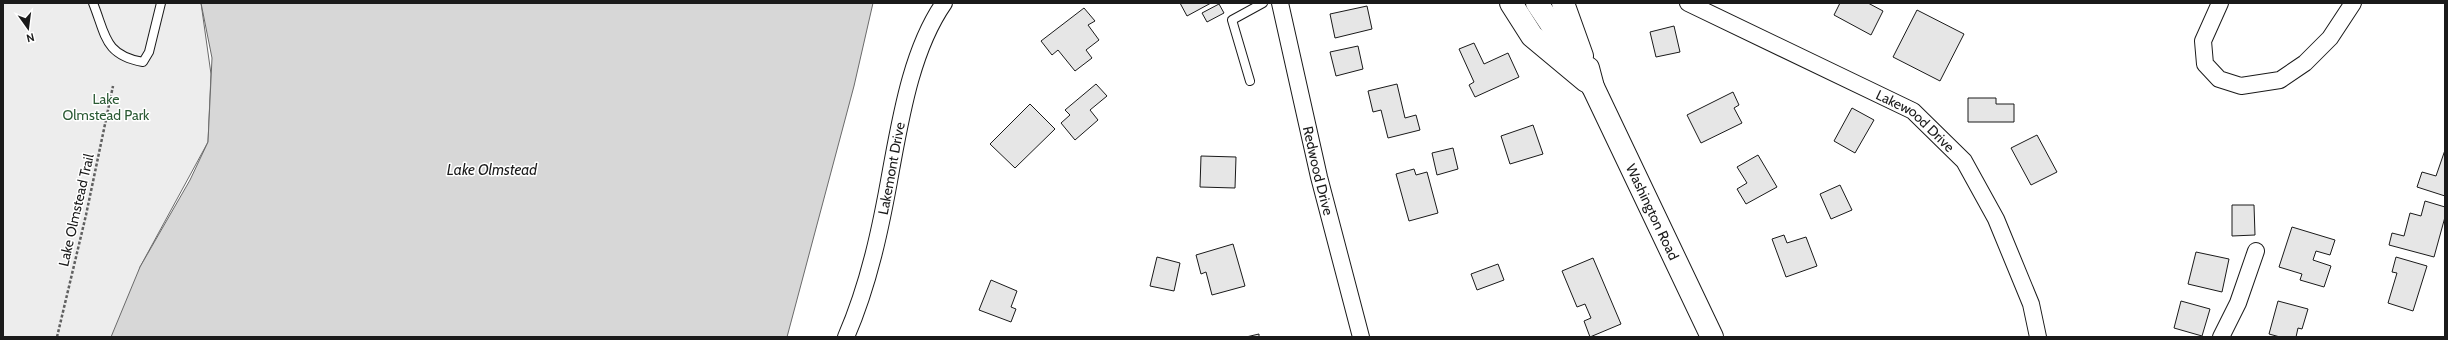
<svg xmlns="http://www.w3.org/2000/svg" width="2448" height="340" font-family="Cabin,sans-serif">
<style>
.built{fill:#ededed;stroke:#6a6a6a}
.water{fill:#d7d7d7;stroke:#6a6a6a}
.building{fill:#e6e6e6;stroke:#1a1a1a}
.lines{fill:none;stroke-linecap:round;stroke-linejoin:round}
.service-casing{stroke:#1a1a1a;stroke-width:10}
.minor-casing{stroke:#1a1a1a;stroke-width:18}
.primary-casing{stroke:#1a1a1a;stroke-width:24}
.motorway-casing{stroke:#1a1a1a;stroke-width:24}
.path{stroke:#5f5f5f;stroke-width:2.5;stroke-dasharray:3 2;stroke-linecap:butt}
.service{stroke:#fff;stroke-width:8}
.minor{stroke:#fff;stroke-width:16}
.primary{stroke:#fff;stroke-width:22}
.motorway{stroke:#fff;stroke-width:22}
.labels{text-anchor:middle;stroke-width:3;stroke-linejoin:round;paint-order:stroke}
.park-label{font-size:14px;fill:#2b5a34;stroke:#fff}
.street-label{font-size:14px;fill:#1a1a1a;stroke:#fff}
.water-label{font-size:15px;font-style:italic;fill:#1a1a1a;stroke:#fff}
</style>
<rect width="100%" height="100%" fill="#fff"/>
<path class="built" d="M3,3H201L211,74L208,142L140,267L123,337H3Z"/>
<path class="water" d="M201,3H873L854,86L787,337H111L140,267L190,180L208,142L212,58Z"/>
<g class="building">
<path d="M1180,3H1211L1187,16Z"/>
<path d="M1840,3H1868L1883,11L1871,35L1834,15Z"/>
<path d="M1219,4L1224,13L1207,22L1202,13Z"/>
<path d="M1367,6L1372,29L1335,38L1330,14Z"/>
<path d="M1084,8L1095,21L1088,25L1099,40L1086,50L1092,58L1075,71L1058,50L1052,55L1041,41Z"/>
<path d="M1917,10L1964,34L1940,81L1893,57Z"/>
<path d="M1674,26L1680,52L1656,57L1650,32Z"/>
<path d="M1474,43L1484,64L1508,53L1519,77L1475,97L1469,85L1474,82L1459,49Z"/>
<path d="M1358,46L1363,69L1336,76L1330,52Z"/>
<path d="M1096,84L1107,96L1090,110L1098,120L1075,140L1061,123L1070,115L1065,110Z"/>
<path d="M1397,84L1405,118L1416,115L1420,130L1388,138L1381,110L1373,112L1368,91Z"/>
<path d="M1733,92L1739,105L1734,108L1742,123L1701,143L1687,115Z"/>
<path d="M1968,98H1996V104H2014V122H1968Z"/>
<path d="M1030,104L1055,129L1015,168L990,144Z"/>
<path d="M1852,108L1874,120L1855,153L1834,141Z"/>
<path d="M1533,125L1543,154L1510,164L1501,136Z"/>
<path d="M2037,135L2057,172L2031,185L2011,148Z"/>
<path d="M1453,148L1458,169L1437,175L1432,153Z"/>
<path d="M2445,150V196L2417,187L2422,172L2436,176Z"/>
<path d="M1758,155L1777,187L1746,204L1737,189L1747,183L1737,167Z"/>
<path d="M1201,156L1236,157L1235,188L1200,187Z"/>
<path d="M1414,169L1416,175L1427,172L1438,213L1409,221L1396,174Z"/>
<path d="M1840,185L1852,210L1831,219L1820,194Z"/>
<path d="M2425,201L2445,207V217L2434,257L2389,245L2392,233L2404,236L2410,213L2421,216Z"/>
<path d="M2232,205H2254L2255,235L2232,236Z"/>
<path d="M2292,227L2335,240L2330,255L2316,251L2313,260L2331,266L2324,287L2300,280L2302,274L2279,267Z"/>
<path d="M1784,235L1787,243L1806,237L1817,266L1786,277L1772,239Z"/>
<path d="M1233,244L1245,286L1212,295L1206,272L1201,274L1196,255Z"/>
<path d="M2196,252L2229,259L2222,292L2188,284Z"/>
<path d="M1157,257L1180,263L1174,291L1150,286Z"/>
<path d="M2396,257L2427,266L2413,311L2388,303L2397,273L2392,272Z"/>
<path d="M1593,258L1621,324L1590,337L1584,321L1591,318L1585,304L1577,307L1562,271Z"/>
<path d="M1498,264L1504,280L1477,290L1471,274Z"/>
<path d="M991,280L1017,291L1011,307L1016,309L1011,322L979,310Z"/>
<path d="M2181,301L2210,309L2202,336L2174,328Z"/>
<path d="M2278,301L2308,309L2302,329L2298,328L2296,337H2280L2269,334Z"/>
<path d="M1259,334V337H1246Z"/>
</g>
<g class="lines">
<defs>
<g id="service">
<path d="M93,3C106,35 104,55 143,62L149,52L161,3"/>
<path d="M1250,81L1232,20L1263,3"/>
</g>
<g id="minor">
<path id="s1" d="M1280,3L1319,177L1361,337"/>
<path id="s2" d="M1688,3L1913,111L1964,161L1996,219L2031,304L2038,337"/>
<path d="M2220,3L2203,41L2205,64L2219,79L2241,86L2280,80L2305,63L2330,38L2353,3"/>
<path id="s3" d="M846,337C869,284 881,227 891,170C901,116 912,49 944,3"/>
<path d="M2221,337L2238,303L2256,251"/>
</g>
<g id="primary">
<path d="M1511,3L1532,36L1586,81"/>
<path id="s4" d="M1588,68L1593,87L1712,337"/>
</g>
<g id="motorway">
<path d="M1537,3L1593,87"/>
<path d="M1563,3L1582,56"/>
</g>
</defs>
<use href="#service" class="service-casing"/>
<use href="#minor" class="minor-casing"/>
<use href="#primary" class="primary-casing"/>
<use href="#motorway" class="motorway-casing"/>
<path class="path" d="M57,337L86,215L113,86"/>
<use href="#service" class="service"/>
<use href="#minor" class="minor"/>
<use href="#primary" class="primary"/>
<use href="#motorway" class="motorway"/>
</g>
<g class="labels">
<g class="park-label">
<text x="106" y="104">Lake<tspan x="106" dy="16">Olmstead Park</tspan></text>
</g>
<g class="street-label">
<text dy="5" stroke="none"><textPath href="#s2" startOffset="257">Lakewood Drive</textPath></text>
<text dy="5" stroke="none"><textPath href="#s3" startOffset="175">Lakemont Drive</textPath></text>
<text dy="5" stroke="none"><textPath href="#s1" startOffset="172">Redwood Drive</textPath></text>
<text transform="translate(76 210) rotate(-77)" y="5">Lake Olmstead Trail</text>
<text dy="5" stroke="none"><textPath href="#s4" startOffset="158">Washington Road</textPath></text>
</g>
<g class="water-label">
<text x="492" y="175">Lake Olmstead</text>
</g>
</g>
<rect width="2448" height="340" fill="none" stroke="#1a1a1a" stroke-width="8"/>
<g transform="translate(28 28) rotate(166)" stroke="#ffffff" stroke-width="3" paint-order="stroke">
<path d="M0-3L7 15L0 10L-7 15Z" fill="#1a1a1a"/>
<text y="-6" font-size="11" font-weight="bold" text-anchor="middle" fill="#1a1a1a">N</text>
</g>
</svg>
